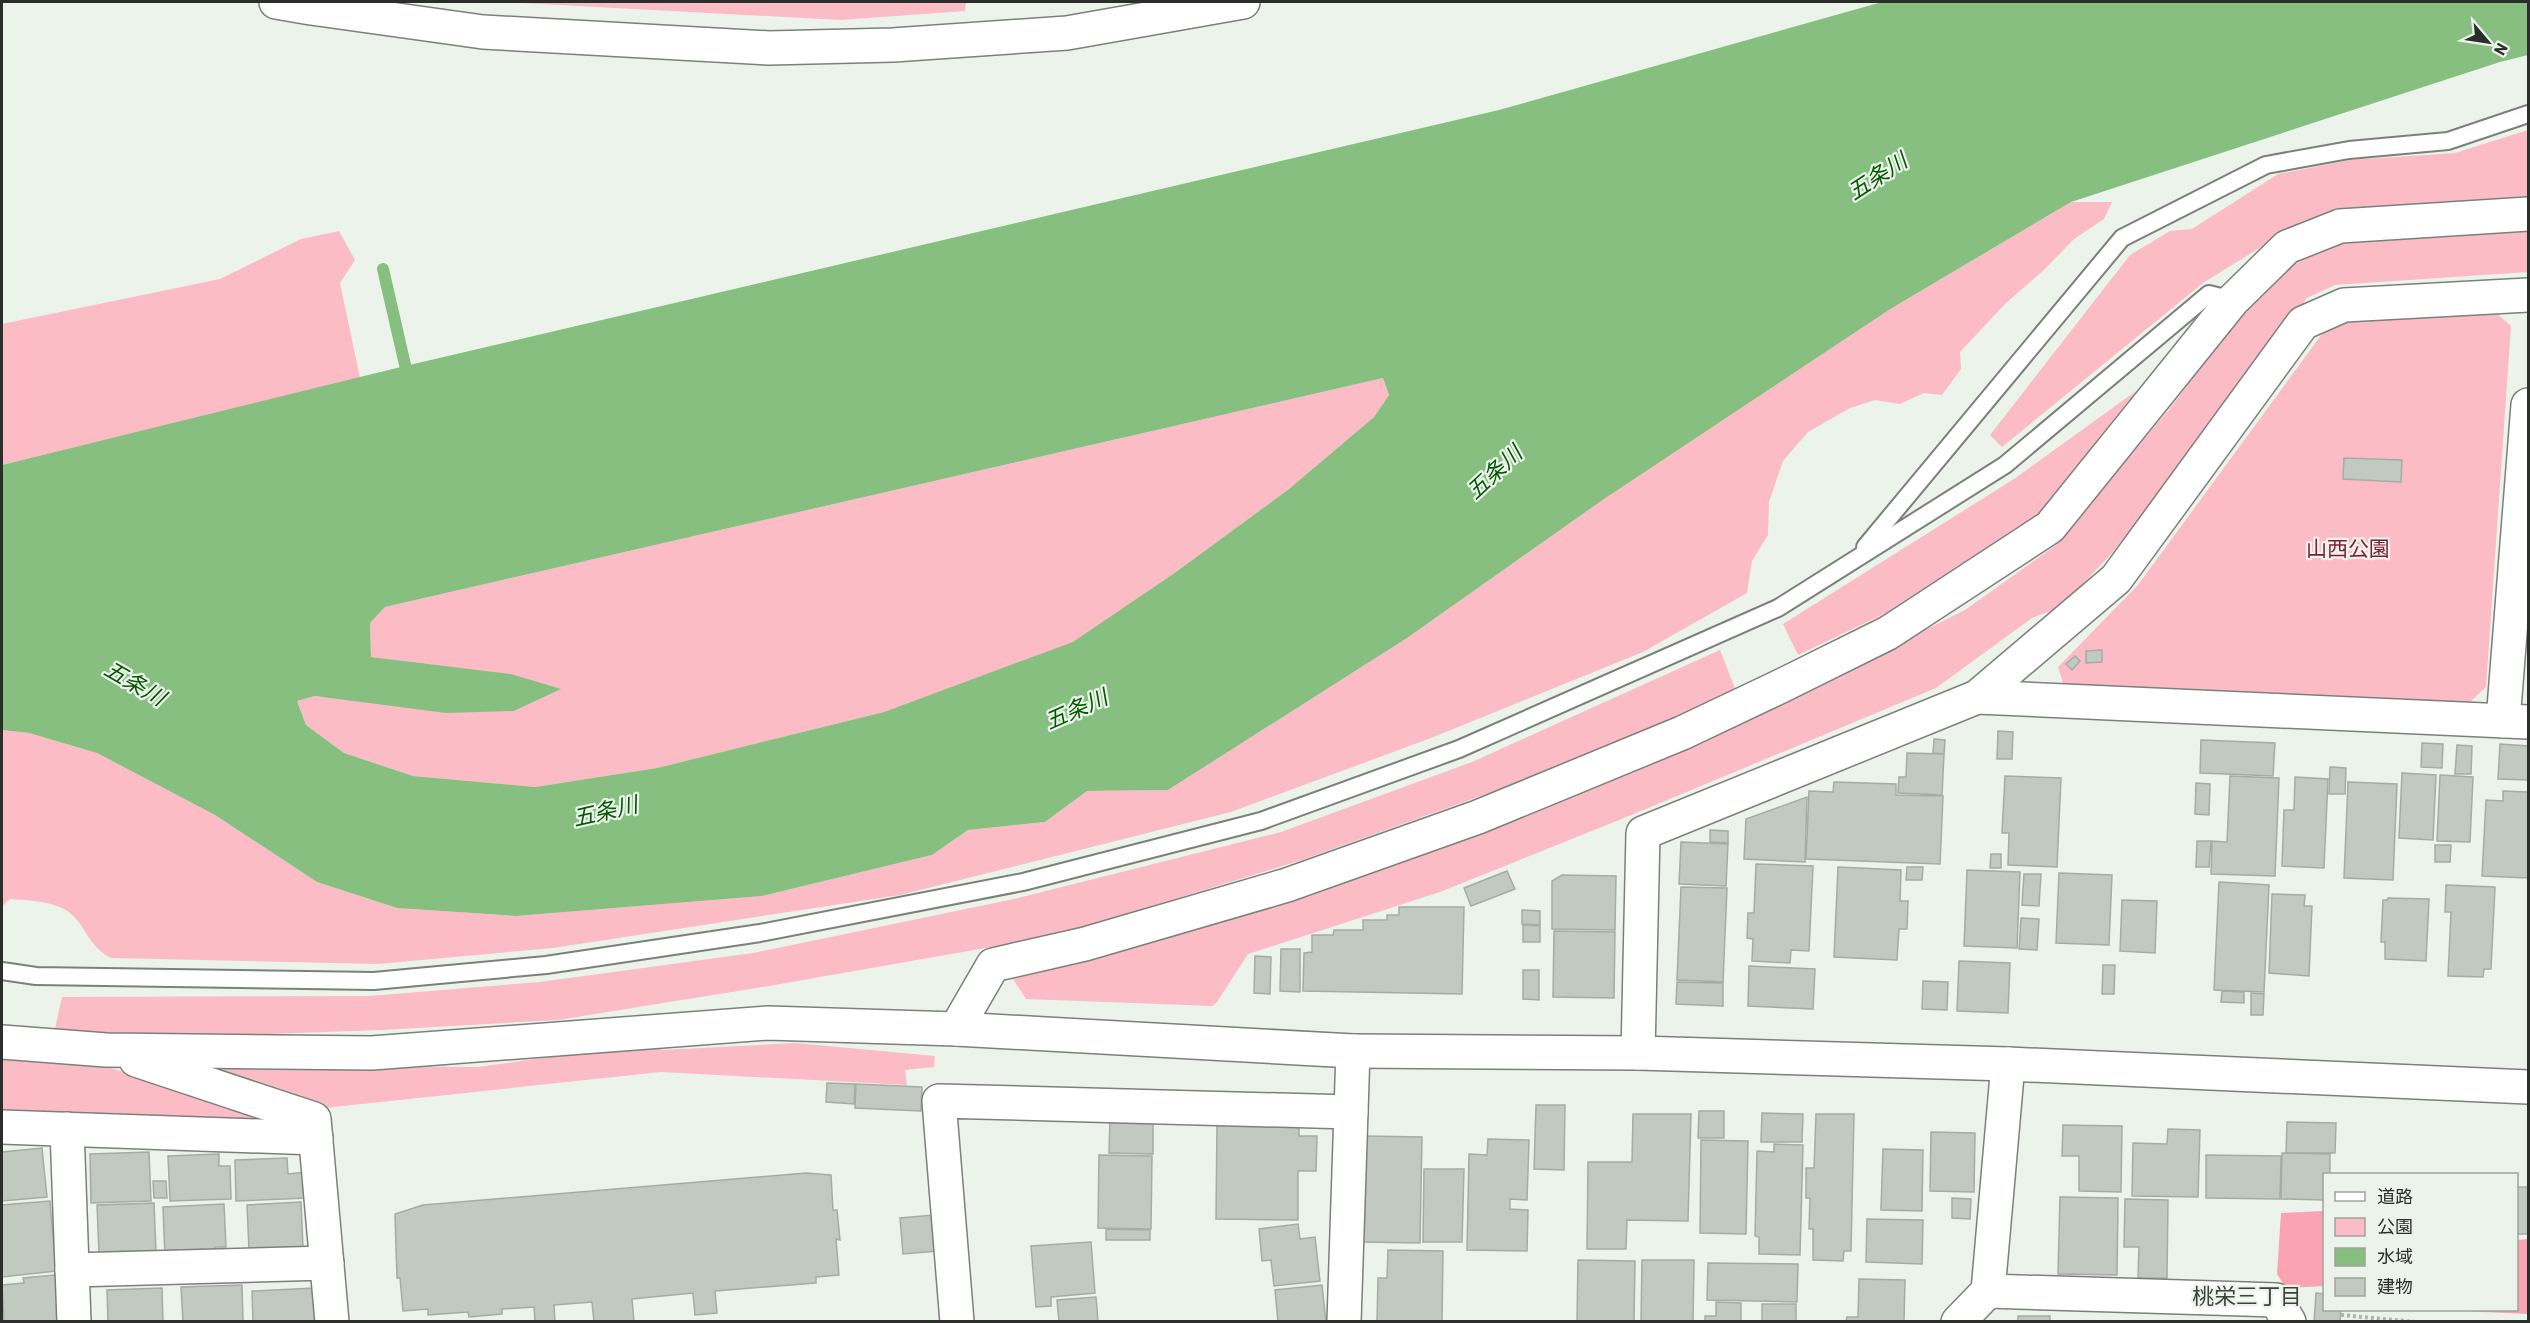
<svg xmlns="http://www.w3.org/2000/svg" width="2530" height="1323" font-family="Barlow,'Noto Sans JP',sans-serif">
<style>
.green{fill:#fbbcc6}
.forest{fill:#faa3b2}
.water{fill:#87bf81;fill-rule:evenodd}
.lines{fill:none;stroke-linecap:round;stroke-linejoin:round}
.stream{stroke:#87bf81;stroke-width:12}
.building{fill:#c2c9c1;stroke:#a6aca5;stroke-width:1.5}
.lane-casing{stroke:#7b817a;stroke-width:20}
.street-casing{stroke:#7b817a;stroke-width:36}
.secondary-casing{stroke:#7b817a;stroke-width:36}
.path{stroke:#afb4ae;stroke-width:4;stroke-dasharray:3 3;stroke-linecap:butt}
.lane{stroke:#fff;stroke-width:16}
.street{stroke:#fff;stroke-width:33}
.secondary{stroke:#fff;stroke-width:33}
.labels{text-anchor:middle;stroke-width:4.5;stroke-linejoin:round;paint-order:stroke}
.park-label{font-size:21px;fill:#7f1c39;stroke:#ecf3eb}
.water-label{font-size:22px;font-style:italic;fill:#055801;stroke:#ecf3eb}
.neighbourhood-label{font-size:22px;fill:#3d423c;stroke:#ecf3eb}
</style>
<rect width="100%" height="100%" fill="#ecf3eb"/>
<g class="green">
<path d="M503,2H966L965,11L840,20Z"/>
<path d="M2528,130V196L2351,209L2303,221L2203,283L2002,447L1990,435L2130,255L2170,231L2192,229L2278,174L2350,160L2455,153Z"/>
<path d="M2071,202H2112L2104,219L2074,239L2046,268L2006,303L1960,352L1961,369L1942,395L1924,393L1900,404L1875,400L1850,408L1808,432L1783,461L1769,502L1768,535L1752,561L1747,593L1643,652L1431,738L1231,812L900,895L553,948L378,964L111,958C87,945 87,927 70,913C56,901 27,900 10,899L2,906V730L29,733L97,753L215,815L317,882L397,908L516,916L762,896L932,855L968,830L1045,822L1087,791L1168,790L1407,638L1604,499L1892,308Z"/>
<path d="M2528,230V272L2335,285L2307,298L2113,552L2061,607L2032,618L1936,688L1629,816L1440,892L1248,954L1217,1002L1212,1006L1026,999L1013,979L1106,955L1313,895L1602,785L1786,700L1965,610L2056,545L2171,407L2241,315L2290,266L2337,244Z"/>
<path d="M339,231L355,260L340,283L360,378L2,465V324L220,279L301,239Z"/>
<path d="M2493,310L2511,326L2486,687L2470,702L2065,689L2058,667L2138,585L2322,334L2343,320Z"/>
<path d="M1383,378L1389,395L1374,417L1289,489L1176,572L1073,643L884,712L657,768L535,787L413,776L344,753L306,725L297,701L315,696L514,711L560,689L436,666L371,657L370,623L385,607Z"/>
<path d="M2136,391L2040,512L1884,614L1798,655L1783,624L2014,479Z"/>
<path d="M1720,650L1736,691L1573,763L1302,860L1054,936L769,986L558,1020L381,1030L125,1039L54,1033L62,997L369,996L540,982L753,953L1014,899L1281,832L1472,762Z"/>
<path d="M795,1043L935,1056L934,1067L905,1070L907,1085L661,1072L324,1108L176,1065L478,1067L644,1044L663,1050Z"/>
<path d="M2,1059L108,1067L279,1123L2,1110Z"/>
</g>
<g class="forest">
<path d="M2324,1211V1286L2286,1288L2277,1274L2281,1213Z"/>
<path d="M2528,1239V1314L2439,1310H2516L2517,1240Z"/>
</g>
<path class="water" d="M1882,2H2528V55L2500,62L2071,202L1892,308L1604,499L1407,638L1168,790L1087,791L1045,822L968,830L932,855L762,896L516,916L397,908L317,882L215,815L97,753L29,733L2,730V465L405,366L1499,110ZM1383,378L1389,395L1374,417L1289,489L1176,572L1073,642L884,712L657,768L535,787L413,776L344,753L306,725L297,701L315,696L446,713L514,711L561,689L511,674L371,657L370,623L385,607Z"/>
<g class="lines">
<path class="stream" d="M383,269L409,382"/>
</g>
<g class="building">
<path d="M2344,458L2402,460L2401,482L2343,479Z"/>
<path d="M2102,650V662L2086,663V651Z"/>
<path d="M2075,656L2080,661L2072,670L2066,664Z"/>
<path d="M1998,731L2013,732L2012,759H1997Z"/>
<path d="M1934,739L1945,740L1944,754L1933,753Z"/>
<path d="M2201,740L2275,743L2273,776L2200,773Z"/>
<path d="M2422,743L2443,744L2442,768L2421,767Z"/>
<path d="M2500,744L2528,746V780L2498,779Z"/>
<path d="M2457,745L2472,746L2471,774H2455Z"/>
<path d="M1907,753L1944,754L1942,795L1898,793L1899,777H1906Z"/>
<path d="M2330,767L2346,768L2345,794H2329Z"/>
<path d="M2402,773L2436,775L2433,840L2399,838Z"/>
<path d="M2440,775L2473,777L2470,842L2437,841Z"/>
<path d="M2005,776L2061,778L2057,867L2008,865L2009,833H2002Z"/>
<path d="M2230,776L2279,778L2275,876L2211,874L2212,841L2227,842Z"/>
<path d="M2295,777L2328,779L2324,868L2282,866L2284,810H2294Z"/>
<path d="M1834,782L1896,784V795L1943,796L1940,864L1806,859L1809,791L1833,792Z"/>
<path d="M2348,782L2397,784L2393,880L2344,878Z"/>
<path d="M2196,783L2210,784L2209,815L2195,814Z"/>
<path d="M2503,791L2528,792V878L2482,876L2486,800L2503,801Z"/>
<path d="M1807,797L1805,862L1744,859L1746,819Z"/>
<path d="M1710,830L1728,831V843L1710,842Z"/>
<path d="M2197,841H2211L2209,867H2196Z"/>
<path d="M1681,842L1728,844L1726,886L1679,884Z"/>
<path d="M2435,845H2451L2450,862H2435Z"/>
<path d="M1991,854H2001V868H1990Z"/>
<path d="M1756,864L1813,866L1809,951L1791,950L1790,963L1752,961L1753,939L1747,938L1748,913H1754Z"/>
<path d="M1838,867L1901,870L1900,901H1908L1907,929H1899L1897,960L1834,957Z"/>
<path d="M1907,867H1923L1922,880H1906Z"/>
<path d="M1967,870L2020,872L2017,948L1964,946Z"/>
<path d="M1507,871L1515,889L1471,906L1464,888Z"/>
<path d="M2059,873L2112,875L2109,945L2056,943Z"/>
<path d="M2024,874H2041L2039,906L2022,905Z"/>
<path d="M1562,875L1616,876L1615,930L1552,929V881Z"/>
<path d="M2219,882L2269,885L2264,992L2214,990Z"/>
<path d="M2446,885L2495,887L2491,969H2484L2483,977L2448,976L2451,912H2445Z"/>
<path d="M1681,887L1727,888L1723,982L1677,980Z"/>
<path d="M2272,894L2305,895L2304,906H2312L2309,976L2269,973Z"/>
<path d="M2388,898L2429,899L2426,961L2385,959V942H2381L2383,900H2387Z"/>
<path d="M2122,900L2157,901L2155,953L2120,951Z"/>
<path d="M1399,907H1464L1462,994L1303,991L1304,953L1312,952V935H1333L1334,930H1363V920H1387V915H1399Z"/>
<path d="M1522,910L1540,911V925L1522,924Z"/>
<path d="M2021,918L2039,919L2037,950L2019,949Z"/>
<path d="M1523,925L1540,926V942H1523Z"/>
<path d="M1554,931L1615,932L1614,998L1553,997Z"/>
<path d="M1281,949H1300V992L1280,991Z"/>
<path d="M1255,956L1271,957L1270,994L1254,993Z"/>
<path d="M1959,961L2010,963L2008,1013L1957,1011Z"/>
<path d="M2103,965H2115L2114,994H2102Z"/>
<path d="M1749,966L1815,969L1813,1009L1748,1006Z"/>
<path d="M1523,970H1539V1000L1523,999Z"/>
<path d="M1923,981L1948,982L1947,1010L1922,1009Z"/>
<path d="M1677,982L1723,983V1006L1676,1004Z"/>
<path d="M2222,991L2244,992V1003L2221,1002Z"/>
<path d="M2251,993L2264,994L2263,1015H2251Z"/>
<path d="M827,1083L855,1084L854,1104L826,1102Z"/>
<path d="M856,1084L922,1087L921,1111L855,1108Z"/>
<path d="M1536,1105H1565L1564,1170L1534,1169Z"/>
<path d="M1699,1111H1724V1138H1698Z"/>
<path d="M1762,1113L1803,1114L1802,1142H1761Z"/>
<path d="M1633,1114H1691L1688,1221L1627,1220L1626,1249H1587L1588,1162H1632Z"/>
<path d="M1816,1114H1854L1851,1251H1844L1843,1261L1813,1260V1229H1809L1810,1198H1806V1168H1814Z"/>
<path d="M1110,1119L1153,1120V1154L1109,1153Z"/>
<path d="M1217,1122L1299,1124V1136H1317L1316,1171H1298V1220L1216,1219Z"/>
<path d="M2287,1122L2336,1123L2335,1153H2286Z"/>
<path d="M2063,1125L2122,1126L2121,1192L2079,1191V1156H2062Z"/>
<path d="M2168,1129L2200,1130L2198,1197L2132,1196L2133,1143L2167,1144Z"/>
<path d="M1931,1132L1975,1133L1974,1192L1930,1191Z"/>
<path d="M1365,1136L1422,1137L1420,1243L1362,1242Z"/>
<path d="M1488,1139L1529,1140L1527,1200L1510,1199V1209L1528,1210L1527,1251L1467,1250L1469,1154L1487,1155Z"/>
<path d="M1701,1140L1748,1141L1746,1234L1700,1233Z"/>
<path d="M1774,1144L1803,1145L1800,1255L1759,1254V1237L1755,1236L1757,1151L1774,1152Z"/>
<path d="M42,1148L47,1197L2,1201V1152Z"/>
<path d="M1883,1149L1923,1150L1922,1211L1881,1210Z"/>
<path d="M149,1152L151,1201L91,1203L90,1154Z"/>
<path d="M2282,1153L2330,1154V1174H2324V1200L2281,1199Z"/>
<path d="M219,1154V1166H230L231,1199L170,1201L168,1156Z"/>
<path d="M1099,1155L1152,1156L1151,1229L1098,1228Z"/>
<path d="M2206,1155L2281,1156L2280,1199L2206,1198Z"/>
<path d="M287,1158L288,1174L306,1172L307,1198L236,1201L235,1160Z"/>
<path d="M1424,1169H1464L1462,1242H1423Z"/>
<path d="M806,1173L831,1175L833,1210H837L840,1240L836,1239L839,1275L816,1277V1283L715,1291L717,1313L695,1315L693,1293L632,1299L634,1322H594L592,1302L554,1305L555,1322H535L534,1307L502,1309V1314L469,1317L468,1312L428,1315V1309L403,1311L400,1278H397L395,1214L423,1205Z"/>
<path d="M153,1181H166L167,1198H154Z"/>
<rect x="2516" y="1187" width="12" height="47"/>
<path d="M2060,1197L2118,1198L2117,1275L2058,1274Z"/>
<path d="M1952,1198L1971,1199L1970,1219L1952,1218Z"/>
<path d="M2125,1199L2168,1200L2167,1278H2138L2139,1247H2124Z"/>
<path d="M50,1201L56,1271L2,1277V1205Z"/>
<path d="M301,1202L303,1248L249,1250L247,1205Z"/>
<path d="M154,1203L156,1251L99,1253L97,1205Z"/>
<path d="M224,1204L226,1247H215V1254L165,1257L163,1207Z"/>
<path d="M934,1215L937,1251L903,1254L900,1218Z"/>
<path d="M1867,1219L1923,1220L1922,1264L1866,1262Z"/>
<path d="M1298,1224L1300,1239L1315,1237L1320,1281L1274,1286L1271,1260L1262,1261L1259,1229Z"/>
<path d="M1106,1229L1150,1230V1240H1106Z"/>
<path d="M1091,1242L1095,1293L1051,1297V1306L1036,1307L1031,1246Z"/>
<path d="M1388,1250L1443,1251L1442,1322H1377L1378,1278H1387Z"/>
<path d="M1578,1260L1635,1261L1634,1322H1577Z"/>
<path d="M1642,1260H1694L1693,1322H1641Z"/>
<path d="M1708,1263L1798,1264L1797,1302L1707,1300Z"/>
<path d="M55,1275L59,1322H4L2,1285L24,1283L23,1278Z"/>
<path d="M1859,1279L1905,1280L1904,1322H1846L1847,1317H1858Z"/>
<path d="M242,1285L243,1322H183L181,1287Z"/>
<path d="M1322,1285L1326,1322H1278L1275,1290Z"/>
<path d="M162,1288L163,1322H108L107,1290Z"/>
<path d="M314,1288L315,1322H253L252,1291Z"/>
<path d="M2316,1293L2324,1294V1310H2341L2340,1322H2314Z"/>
<path d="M1096,1297L1098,1322H1059L1057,1300Z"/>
<path d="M1716,1302L1741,1303V1322H1705V1316H1716Z"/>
<rect x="1762" y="1304" width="34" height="18"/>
<rect x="2018" y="1316" width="32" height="6"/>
</g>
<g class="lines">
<defs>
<g id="lane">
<path d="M1865,547L2122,238L2266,165L2349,150L2448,141L2528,114"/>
<path d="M2,971L36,976L374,981L546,965L760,933L1023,882L1261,821L1459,749L1778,608L2005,465L2209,294L2233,300"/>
</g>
<g id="street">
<path d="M1977,697L2528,722"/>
<path d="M2503,721L2528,405"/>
<path d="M956,1029L993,965L1085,944L1287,885L1478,817L1682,733L1779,687L1888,633L2050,527L2233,300L2287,247L2340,226L2528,214"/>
<path d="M2,1042L106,1050L372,1053L768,1023L956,1029L1353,1051L1344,1322"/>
<path d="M1638,1053L1643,833L1977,697L2116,579L2303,323L2344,305L2528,295"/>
<path d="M136,1060L314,1119L332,1322"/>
<path d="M2,1127L316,1138"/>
<path d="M67,1129L74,1322"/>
<path d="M72,1270L327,1263"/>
<path d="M1988,1291L2276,1300L2289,1322"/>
<path d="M957,1322L939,1101L1351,1112"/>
<path d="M1958,1322L1988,1291L2008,1064"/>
</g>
<g id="secondary">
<path d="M276,2L311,8L483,32L769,48L893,45L1067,33L1243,2"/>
<path d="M1353,1051L1638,1053L2008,1064L2528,1087"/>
</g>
</defs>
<use href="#lane" class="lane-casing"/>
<use href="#street" class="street-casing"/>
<use href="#secondary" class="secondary-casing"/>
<path class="path" d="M2341,1315L2416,1322"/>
<use href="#lane" class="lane"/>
<use href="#street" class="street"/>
<use href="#secondary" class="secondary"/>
</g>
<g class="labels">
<g class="park-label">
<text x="2348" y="556">山西公園</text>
</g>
<g class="water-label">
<text transform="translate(1877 176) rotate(-33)" y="8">五条川</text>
<text transform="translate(1494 472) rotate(-43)" y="8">五条川</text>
<text transform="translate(135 683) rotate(30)" y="8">五条川</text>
<text transform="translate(1076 709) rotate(-24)" y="8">五条川</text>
<text transform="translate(605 811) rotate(-13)" y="8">五条川</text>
</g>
<g class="neighbourhood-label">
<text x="2247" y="1304">桃栄三丁目</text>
</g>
</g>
<rect width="2530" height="1323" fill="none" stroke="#2b2e2b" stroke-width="6"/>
<rect x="2323" y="1173" width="195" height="138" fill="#ecf3eb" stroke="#9fa49e" stroke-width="1.5"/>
<rect x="2335" y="1192" width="30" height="9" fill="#ffffff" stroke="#9fa49e" stroke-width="1.5"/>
<text x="2377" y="1203" font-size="18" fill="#2b2e2b">道路</text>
<rect x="2335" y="1218" width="30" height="18" fill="#fbbcc6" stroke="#9fa49e" stroke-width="1.5"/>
<text x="2377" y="1233" font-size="18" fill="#2b2e2b">公園</text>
<rect x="2335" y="1248" width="30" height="18" fill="#87bf81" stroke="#9fa49e" stroke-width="1.5"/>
<text x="2377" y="1263" font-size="18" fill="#2b2e2b">水域</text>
<rect x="2335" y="1278" width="30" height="18" fill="#c2c9c1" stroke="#9fa49e" stroke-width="1.5"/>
<text x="2377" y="1293" font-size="18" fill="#2b2e2b">建物</text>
<g transform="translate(2488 42) rotate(119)" stroke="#ecf3eb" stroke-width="4.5" paint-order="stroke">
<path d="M0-4.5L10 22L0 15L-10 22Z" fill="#2b2e2b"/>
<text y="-9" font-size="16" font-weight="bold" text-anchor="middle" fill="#2b2e2b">N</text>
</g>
</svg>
